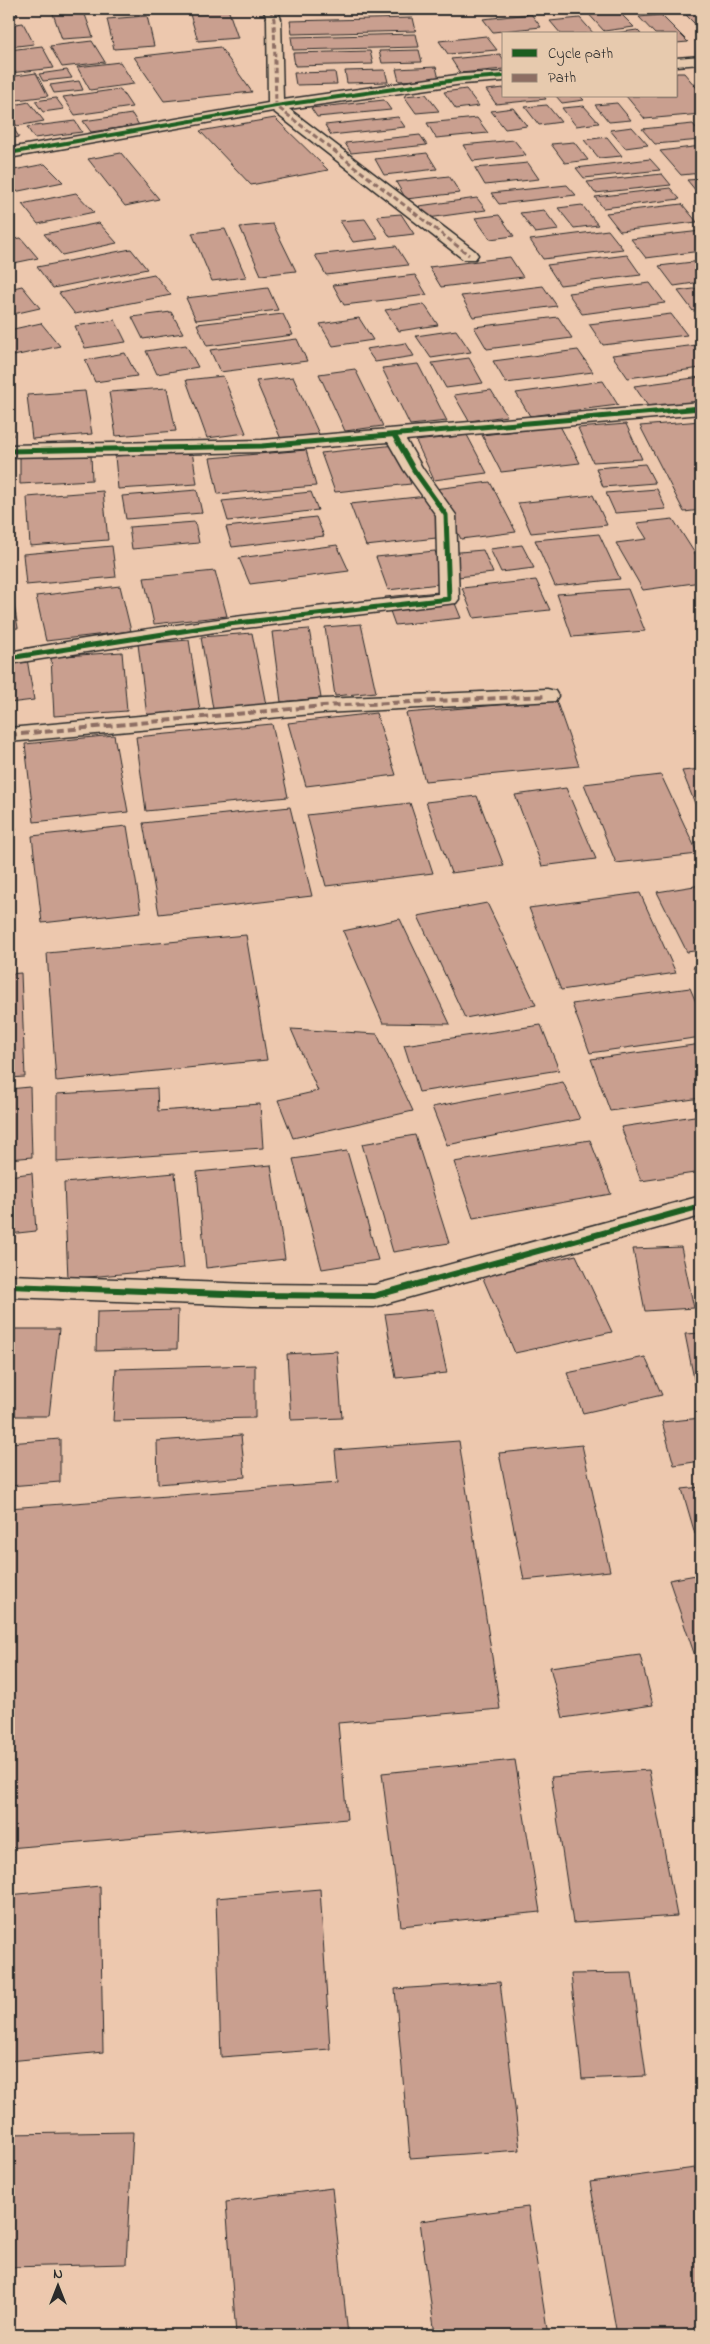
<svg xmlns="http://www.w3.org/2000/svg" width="710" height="2344" font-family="'Indie Flower',sans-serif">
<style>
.building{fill:#c99f8f;stroke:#2b2b2b}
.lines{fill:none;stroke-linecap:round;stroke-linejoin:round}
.street-casing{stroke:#2b2b2b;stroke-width:3}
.street{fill:#e7caae;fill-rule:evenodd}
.quiet-far1{stroke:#8d6e63;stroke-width:3;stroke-dasharray:5.5 3;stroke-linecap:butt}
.quiet{stroke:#8d6e63;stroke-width:4;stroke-dasharray:8 4;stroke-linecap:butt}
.cycleway-far2-casing{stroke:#e7caae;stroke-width:5.5}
.cycleway-far1-casing{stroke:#e7caae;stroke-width:8}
.cycleway-casing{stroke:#e7caae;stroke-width:9}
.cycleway-far2{stroke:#1b5e20;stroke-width:4}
.cycleway-far1{stroke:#1b5e20;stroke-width:5}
.cycleway{stroke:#1b5e20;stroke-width:6}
</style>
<rect width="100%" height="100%" fill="#edc8ae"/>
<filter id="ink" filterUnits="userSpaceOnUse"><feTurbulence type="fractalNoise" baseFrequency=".02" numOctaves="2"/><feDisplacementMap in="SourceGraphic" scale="10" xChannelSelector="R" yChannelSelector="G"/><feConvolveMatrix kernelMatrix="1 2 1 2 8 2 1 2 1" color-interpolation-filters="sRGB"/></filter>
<g filter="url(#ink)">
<g class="building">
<path d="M9,9H15L18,16L9,17Z"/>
<path d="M83,9L93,37L62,39L52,11Z"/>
<path d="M228,9L238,38L198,41L189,11Z"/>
<path d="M296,9H374V13L295,12Z"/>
<path d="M616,9L634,27L604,31L585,10Z"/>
<path d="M680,9H701V30Z"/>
<path d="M531,14L541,27L493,32L483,19Z"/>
<path d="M661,15L688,42L676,43V34H655L639,17Z"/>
<path d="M147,16L154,46L114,49L107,19Z"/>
<path d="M413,18L416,31L292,34L290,21Z"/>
<path d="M580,18L594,34H561L550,21Z"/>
<path d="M23,23L34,44L9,47V25Z"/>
<path d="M637,30L641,34H608Z"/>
<path d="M416,34L419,47L293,50L291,37Z"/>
<path d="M486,36L497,50L448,54L439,41Z"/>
<path d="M92,41L105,62L62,67L50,46Z"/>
<path d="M42,46L54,68L10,73L9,50Z"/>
<path d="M220,47L252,92L164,101L134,57Z"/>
<path d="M419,50L422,62L382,63L379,51Z"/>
<path d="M370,51L373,64L295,66L293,53Z"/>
<path d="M500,54L504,60V69L460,73L451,59Z"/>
<path d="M120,62L134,84L90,90L77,67Z"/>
<path d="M436,67L439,79L399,81L396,69Z"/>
<path d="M67,70L72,78L43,81L39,74Z"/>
<path d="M385,70L388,82L347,83L345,71Z"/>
<path d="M335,72L337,84L296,85L294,73Z"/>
<path d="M36,73L48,96L9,101V77Z"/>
<path d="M676,73H684L701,93V114L645,119L626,96H676Z"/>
<path d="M79,81L83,90L54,93L50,85Z"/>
<path d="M504,88V96H544L546,99L496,104L486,90Z"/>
<path d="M120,89L132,107L75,115L63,97Z"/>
<path d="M466,89L479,106L456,109L444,92Z"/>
<path d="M426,94L439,111L416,113L404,96Z"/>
<path d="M556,96H580L584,100L562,103Z"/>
<path d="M56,98L64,109L43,112L35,101Z"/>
<path d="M384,100L391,110L317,117L311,108Z"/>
<path d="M29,102L44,121L17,126L9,115V106Z"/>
<path d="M617,103L631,120L609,122L595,105Z"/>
<path d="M547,105L561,122L539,125L525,107Z"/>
<path d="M584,106L599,123L576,126L562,108Z"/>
<path d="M513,108L527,126L505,129L491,111Z"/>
<path d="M132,114L139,125L91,132L83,121Z"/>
<path d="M398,117L405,127L331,135L325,125Z"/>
<path d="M275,118L328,170L251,185L200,131Z"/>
<path d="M477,118L488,133L436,138L427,123Z"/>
<path d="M75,121L82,132L34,138L27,127Z"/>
<path d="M693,124L701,134V140L655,144L642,129Z"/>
<path d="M12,126L19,137L9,139V127Z"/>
<path d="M632,127L648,145L625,148L610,130Z"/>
<path d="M420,135L427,145L351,153L345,143Z"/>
<path d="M607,137L622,156L599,158L584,140Z"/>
<path d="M514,140L526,155L473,161L463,145Z"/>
<path d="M574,142L588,160L565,163L551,144Z"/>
<path d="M701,146V173L681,175L660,151Z"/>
<path d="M121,153L159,199L125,206L88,159Z"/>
<path d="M427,153L437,169L384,175L375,159Z"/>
<path d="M650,159L660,170L584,178L576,168Z"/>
<path d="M528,163L539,179L485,185L475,168Z"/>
<path d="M45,164L63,182L9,193V171Z"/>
<path d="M662,174L671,185L595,193L587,182Z"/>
<path d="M449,176L460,193L406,199L396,182Z"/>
<path d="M701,179V197L687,180Z"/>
<path d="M567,185L576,195L499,204L491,193Z"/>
<path d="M670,188L680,199L603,208L595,197Z"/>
<path d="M76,193L94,212L38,224L22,204Z"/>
<path d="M477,198L486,210L428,218L419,206Z"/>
<path d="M682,204L697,222L620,231L606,213Z"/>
<path d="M582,205L598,225L574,228L558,208Z"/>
<path d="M544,210L559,230L535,233L520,213Z"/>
<path d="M401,214L414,234L390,237L377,216Z"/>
<path d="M499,215L514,236L490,239L475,218Z"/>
<path d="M365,219L378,239L353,242L340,221Z"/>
<path d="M99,223L117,243L62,255L44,234Z"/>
<path d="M273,224L296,271L261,275L240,227Z"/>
<path d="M225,229L246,277L212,281L192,233Z"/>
<path d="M608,230L623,249L543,259L530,240Z"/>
<path d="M701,231V251L646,258L631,239Z"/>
<path d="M21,238L38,258L9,264V240Z"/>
<path d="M396,246L408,265L326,275L315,255Z"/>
<path d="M131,249L147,269L53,288L37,267Z"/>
<path d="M627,255L641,275L560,285L547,265Z"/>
<path d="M510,257L523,277L441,287L429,267Z"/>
<path d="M701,261V282L674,286L659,266Z"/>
<path d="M154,274L171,295L75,314L59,293Z"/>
<path d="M415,275L427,295L344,305L333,285Z"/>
<path d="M650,283L665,303L582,314L568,293Z"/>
<path d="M22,286L40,308L9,315V289Z"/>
<path d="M543,286L557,306L473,317L461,296Z"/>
<path d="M268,288L278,310L196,320L186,298Z"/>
<path d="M701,288V310L693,311L678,291Z"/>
<path d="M424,304L438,325L399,331L385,310Z"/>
<path d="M171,312L183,333L143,339L132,317Z"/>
<path d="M283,314L293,335L207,346L197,324Z"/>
<path d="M671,314L687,335L603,345L589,324Z"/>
<path d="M558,317L572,338L487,349L474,327Z"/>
<path d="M359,318L373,340L333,346L320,324Z"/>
<path d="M115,320L126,342L85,348L75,326Z"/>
<path d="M41,323L60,346L9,357V330Z"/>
<path d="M456,330L471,352L431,358L416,336Z"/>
<path d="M297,339L307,361L220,372L210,350Z"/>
<path d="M406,343L414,356L375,362L366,349Z"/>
<path d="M186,345L198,367L157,374L146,351Z"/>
<path d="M697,345L701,351V368L628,378L612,355Z"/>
<path d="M578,350L593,372L506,383L493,361Z"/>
<path d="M125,353L137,376L95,382L85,360Z"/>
<path d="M469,358L483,383L446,388L432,363Z"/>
<path d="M418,364L447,421L410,425L382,368Z"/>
<path d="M355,369L383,426L345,431L319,374Z"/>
<path d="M223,376L246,433L207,438L186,380Z"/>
<path d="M293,377L319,434L281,439L256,381Z"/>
<path d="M701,377V402L650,409L634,386Z"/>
<path d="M603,381L618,405L530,416L516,393Z"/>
<path d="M167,388L176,431L116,436L109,392Z"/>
<path d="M491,390L507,416L469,421L454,395Z"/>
<path d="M85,391L92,434L32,439L27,395Z"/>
<path d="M9,400L13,436L9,437Z"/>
<path d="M701,421V510L684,512L640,426Z"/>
<path d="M626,424L642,459L593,462L578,428Z"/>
<path d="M560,426L580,463L501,472L482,435Z"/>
<path d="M467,435L487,473L434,480L416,441Z"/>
<path d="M395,445L411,484L335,492L321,453Z"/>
<path d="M306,450L316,486L218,494L210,458Z"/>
<path d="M192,451L197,484L118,489L115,456Z"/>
<path d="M91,454L92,480L20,484V457Z"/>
<path d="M645,464L655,483L603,487L596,468Z"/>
<path d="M490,482L516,532L461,539L435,489Z"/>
<path d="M657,489L666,509L615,513L606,493Z"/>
<path d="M197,490L202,513L126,519L122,496Z"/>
<path d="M103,491L108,540L30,546L27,497Z"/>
<path d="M311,492L318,510L228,521L222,501Z"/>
<path d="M593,495L607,525L531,533L518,503Z"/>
<path d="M427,496L445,537L366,546L350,504Z"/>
<path d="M316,517L324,536L232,547L226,527Z"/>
<path d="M673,519L701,563V582L643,590L616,543L647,539L637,523Z"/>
<path d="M195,522L199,543L132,549L129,527Z"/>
<path d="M599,534L620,579L555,586L535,540Z"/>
<path d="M337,545L349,571L250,584L239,558Z"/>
<path d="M522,545L534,568L501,572L490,549Z"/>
<path d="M112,546L116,577L26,585L23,554Z"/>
<path d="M483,550L493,573L458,577L448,553Z"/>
<path d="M435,551L447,583L388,590L376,557Z"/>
<path d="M215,571L227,616L154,624L144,578Z"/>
<path d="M536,580L550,610L474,618L462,588Z"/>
<path d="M120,586L131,631L46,641L36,596Z"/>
<path d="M628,589L645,631L572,637L557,594Z"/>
<path d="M450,591L461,618L395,625L385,597Z"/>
<path d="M13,599L18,628L9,629V600Z"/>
<path d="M361,624L376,692L335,696L325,627Z"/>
<path d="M309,629L321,698L281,702L272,632Z"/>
<path d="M252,633L266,705L213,709L201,637Z"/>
<path d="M189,640L200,711L147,716L138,644Z"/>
<path d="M122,652L127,711L54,716L51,657Z"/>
<path d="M26,653L34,700L9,703V655Z"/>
<path d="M556,700L579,766L425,781L406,713Z"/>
<path d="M376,713L396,775L306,786L288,723Z"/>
<path d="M272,724L288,797L146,811L136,737Z"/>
<path d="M114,735L128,812L34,822L25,744Z"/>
<path d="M701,769V810L698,811L682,771Z"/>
<path d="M661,775L698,854L616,863L584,784Z"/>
<path d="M9,783L16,830L9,831Z"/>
<path d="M566,788L596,859L542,866L515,795Z"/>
<path d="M477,796L504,866L451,873L426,802Z"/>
<path d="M410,803L433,873L326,886L307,815Z"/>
<path d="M290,807L312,896L159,914L143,823Z"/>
<path d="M127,826L141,912L42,923L32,836Z"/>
<path d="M701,885V950L687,952L657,892Z"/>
<path d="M640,893L676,973L561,990L529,908Z"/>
<path d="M9,903L14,944L9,945Z"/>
<path d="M487,903L536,1005L465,1018L418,916Z"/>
<path d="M400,919L450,1024L383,1023L343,931Z"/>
<path d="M246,935L267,1060L56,1081L47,953Z"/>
<path d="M701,965V981L693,967Z"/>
<path d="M21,973L25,1077L9,1078V974Z"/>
<path d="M690,988L701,1014V1037L590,1053L572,1004Z"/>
<path d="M541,1025L559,1070L419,1092L404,1045Z"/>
<path d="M291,1029L377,1034L413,1111L293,1138L278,1100L318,1091Z"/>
<path d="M701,1044V1098L610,1111L591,1059Z"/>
<path d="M563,1082L580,1119L447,1145L432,1107Z"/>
<path d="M30,1087L32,1157L9,1159V1089Z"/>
<path d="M157,1088L158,1111L260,1104L263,1148L57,1162V1094Z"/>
<path d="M701,1115V1172L641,1181L621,1127Z"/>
<path d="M415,1135L449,1243L393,1252L362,1144Z"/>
<path d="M590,1140L611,1194L473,1218L454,1162Z"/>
<path d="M347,1151L378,1260L322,1269L293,1159Z"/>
<path d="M271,1165L285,1259L206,1268L197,1172Z"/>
<path d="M32,1173L36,1231L9,1234V1176Z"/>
<path d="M175,1173L184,1268L68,1279L64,1183Z"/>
<path d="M681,1247L694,1308L645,1311L633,1249Z"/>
<path d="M576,1255L612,1332L515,1353L482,1276Z"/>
<path d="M433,1309L447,1373L396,1378L385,1314Z"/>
<path d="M178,1310L177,1349L96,1351L97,1312Z"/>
<path d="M9,1329H59L49,1416H9Z"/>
<path d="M701,1333V1399H698L685,1334Z"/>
<path d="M337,1351L342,1418L291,1420L287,1354Z"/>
<path d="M645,1357L662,1395L583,1413L567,1373Z"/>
<path d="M255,1365V1418L113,1421L116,1369Z"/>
<path d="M701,1418V1461L674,1465L662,1422Z"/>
<path d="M241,1435L245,1477L158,1484L157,1441Z"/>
<path d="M60,1439V1482L9,1486V1443Z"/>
<path d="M459,1441L500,1709L338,1723L347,1819L9,1848V1508L338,1483L335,1450Z"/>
<path d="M582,1445L610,1571L524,1580L499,1453Z"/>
<path d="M701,1487V1533L695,1534L682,1489Z"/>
<path d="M701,1574V1655L695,1656L669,1580Z"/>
<path d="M640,1655L653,1705L563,1718L550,1667Z"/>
<path d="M515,1760L540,1912L401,1926L382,1773Z"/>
<path d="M649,1770L677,1916L573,1923L551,1777Z"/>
<path d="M100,1886L103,2052L9,2061V1895Z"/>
<path d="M320,1889L330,2049L221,2057L216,1898Z"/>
<path d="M632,1973L646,2076L582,2079L571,1974Z"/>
<path d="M500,1982L520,2150L410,2158L395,1989Z"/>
<path d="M133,2132L126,2264L9,2267V2134Z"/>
<path d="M695,2168L701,2196V2335H617L590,2182Z"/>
<path d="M332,2188L348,2335H236L226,2202Z"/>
<path d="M528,2207L548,2335H435L420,2221Z"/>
</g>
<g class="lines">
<defs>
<g id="street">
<path d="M263,9H277L281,19L283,100L463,74L504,72V81L463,84L289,109L475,251L478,255L475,259H463L273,111L9,158V148L268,103L267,19Z"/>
<path d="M701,56V64L676,66V58Z"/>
<path d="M701,402V414L406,440L423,469L456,515L459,599L456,603L228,630L9,664V652C151,626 294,608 438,594L436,515L404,470L388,442L262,452L9,457V445L262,440Z"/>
<path d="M547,689L555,691L558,696L555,701L323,713L9,742V728L323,699Z"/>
<path d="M701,1196V1216L374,1307L252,1306L9,1297V1275L252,1284L374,1285Z"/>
</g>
</defs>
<use href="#street" class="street-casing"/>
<use href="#street" class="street"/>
<path class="quiet-far1" d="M270,9L274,19L276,106L469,255"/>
<path class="quiet" d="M9,735L323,706L547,696"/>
<defs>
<path id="cycleway-far2" d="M9,153L276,106L463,79L504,76"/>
<g id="cycleway-far1">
<path d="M9,451L262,446L701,408"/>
<path d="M9,658L228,624L449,599L446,515L414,470L394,435"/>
</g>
<path id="cycleway" d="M9,1286L252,1295L374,1296L701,1206"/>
</defs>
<use href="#cycleway-far2" class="cycleway-far2-casing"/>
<use href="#cycleway-far1" class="cycleway-far1-casing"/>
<use href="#cycleway" class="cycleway-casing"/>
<use href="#cycleway-far2" class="cycleway-far2"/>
<use href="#cycleway-far1" class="cycleway-far1"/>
<use href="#cycleway" class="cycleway"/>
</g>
</g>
<rect width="710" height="2344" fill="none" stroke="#e7caae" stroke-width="30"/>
<rect x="15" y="15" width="680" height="2314" fill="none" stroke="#2b2b2b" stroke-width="2" filter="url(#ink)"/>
<rect x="502" y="32" width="175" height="65" fill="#e7caae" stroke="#9c8a7a"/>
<rect x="512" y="49" width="25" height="8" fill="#1b5e20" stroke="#9c8a7a"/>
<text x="548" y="58" font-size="15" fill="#2b2b2b">Cycle path</text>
<rect x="512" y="74" width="25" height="8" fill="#8d6e63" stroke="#9c8a7a"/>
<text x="548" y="82" font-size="15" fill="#2b2b2b">Path</text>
<g transform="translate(58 2286)" stroke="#e7caae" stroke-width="4" paint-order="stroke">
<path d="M0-4L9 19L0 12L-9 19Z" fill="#2b2b2b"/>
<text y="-8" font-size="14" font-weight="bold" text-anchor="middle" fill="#2b2b2b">N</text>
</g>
</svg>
